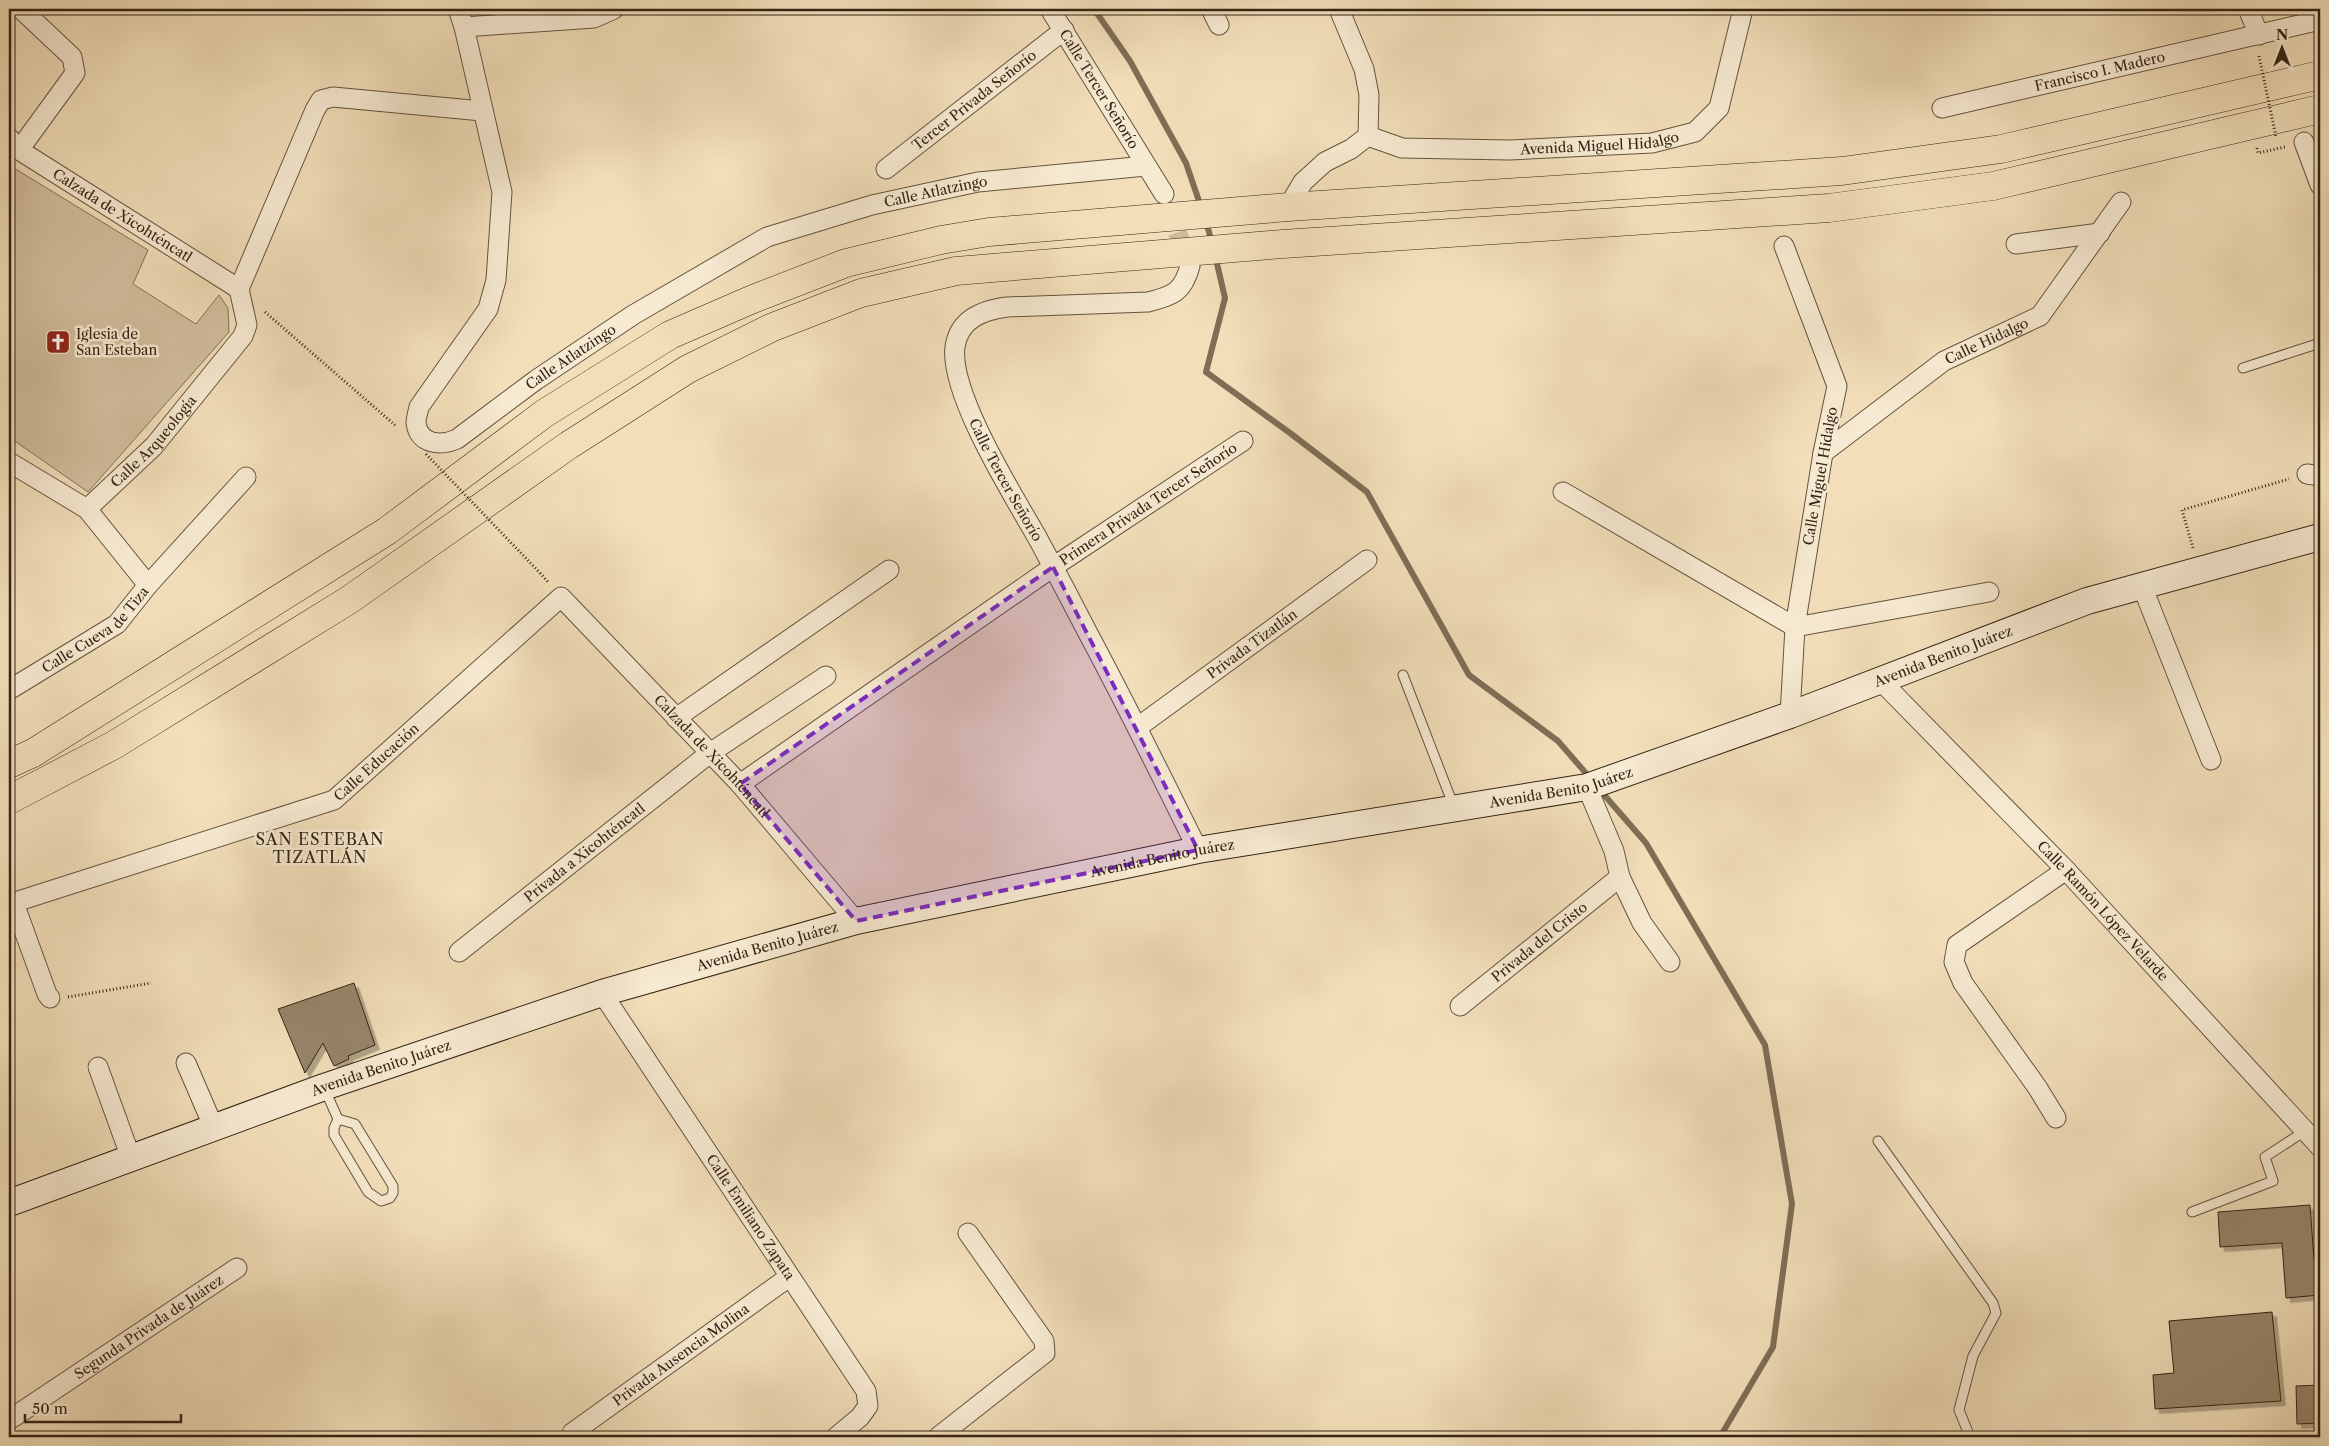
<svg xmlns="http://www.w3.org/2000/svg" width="2329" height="1446" font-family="'Libre Caslon Text',serif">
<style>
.green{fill:#d2bf9e;stroke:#837259}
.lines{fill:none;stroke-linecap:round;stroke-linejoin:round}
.stream{stroke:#7f6e56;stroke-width:6}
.building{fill:#97856a;stroke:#342414;filter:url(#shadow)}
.minor-tunnel{stroke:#ccba99;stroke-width:19;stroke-dasharray:19 9;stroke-linecap:butt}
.service-casing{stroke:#64533e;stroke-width:11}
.minor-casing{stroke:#64533e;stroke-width:21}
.secondary-casing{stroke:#342414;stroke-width:28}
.motorway-casing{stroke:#342414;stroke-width:29}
.path{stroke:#342414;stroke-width:3;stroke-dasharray:1 2.5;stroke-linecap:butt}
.service{stroke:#f7ead2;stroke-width:9}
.minor{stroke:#f7ead2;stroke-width:19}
.secondary{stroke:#f7ead2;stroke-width:26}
.motorway{stroke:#f2dfba;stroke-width:28}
.path-bridge{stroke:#342414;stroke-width:3;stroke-dasharray:1 2.5;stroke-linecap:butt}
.marked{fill:#7b2cbf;fill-opacity:0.2;stroke:#7b2cbf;stroke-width:4;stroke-dasharray:10 6;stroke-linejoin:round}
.labels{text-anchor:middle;stroke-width:5;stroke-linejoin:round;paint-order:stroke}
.street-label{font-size:14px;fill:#342414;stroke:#f7ead2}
.poi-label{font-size:14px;fill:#342414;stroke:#f7ead2;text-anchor:start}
.quarter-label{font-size:16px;letter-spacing:1px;fill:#342414;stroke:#f7ead2}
</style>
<defs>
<filter id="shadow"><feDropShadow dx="4.5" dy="4.5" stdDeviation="0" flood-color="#0004"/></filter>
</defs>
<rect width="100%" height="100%" fill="#f2dfba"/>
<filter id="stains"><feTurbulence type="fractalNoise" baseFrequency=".004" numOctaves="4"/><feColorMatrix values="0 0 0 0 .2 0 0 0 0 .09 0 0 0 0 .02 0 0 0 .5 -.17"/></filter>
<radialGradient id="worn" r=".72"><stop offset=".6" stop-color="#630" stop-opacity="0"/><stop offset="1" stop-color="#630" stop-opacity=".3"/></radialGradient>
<path class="green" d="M9,165L148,250L133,284L196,324L219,295L228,308L229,332L88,492L9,437Z"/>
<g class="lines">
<g class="stream">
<path d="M1094,9L1130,61L1186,163L1201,207"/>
<path d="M1206,221L1212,243"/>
<path d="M1215,255L1225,298L1206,372L1290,433L1367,492L1469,675L1558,741L1591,779"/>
<path d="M1599,789L1646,843L1765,1045L1792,1204L1773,1347L1720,1437"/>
</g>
</g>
<g class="building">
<path d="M354,983L375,1045L348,1056L349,1059L334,1066L323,1043L305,1073L278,1009Z"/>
<path d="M2310,1205L2314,1260L2320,1259V1295L2286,1298L2282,1243L2220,1247L2218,1212Z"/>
<path d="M2272,1312L2281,1401L2155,1409L2153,1375L2174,1373L2169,1321Z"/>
<path d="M2320,1385V1423L2297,1424L2296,1386Z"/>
</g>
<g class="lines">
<path class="minor-tunnel" d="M1168,206L1188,262"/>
<defs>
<g id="service">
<path d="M2243,368L2320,343"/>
<path d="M1403,675L1454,807"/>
<path d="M325,1090L338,1119"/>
<path d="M338,1119L355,1124L393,1186V1193L390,1198L381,1201L368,1192L334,1135V1128Z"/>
<path d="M1878,1141L1993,1303L1996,1313L1973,1356L1959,1410L1970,1437"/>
<path d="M2192,1212L2273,1181L2265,1157L2305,1131"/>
</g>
<g id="minor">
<path id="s1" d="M458,9L464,27L502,192L496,280L488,309L419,407C418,412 416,418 416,423C419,445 441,446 457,439L536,380L633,315L767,237L872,205L978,182L1146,166"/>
<path id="s2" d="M1050,9L1164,194"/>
<path d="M1211,9L1219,25"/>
<path d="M1339,9L1364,69L1369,95L1368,136"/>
<path d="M2248,9L2259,35"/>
<path d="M464,27L594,18L614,9"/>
<path id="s3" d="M1942,108L2320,20"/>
<path id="s4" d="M1368,136L1402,148L1509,150L1652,143L1695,132L1719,108L1743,9"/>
<path id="s5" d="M9,138L19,150L239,289"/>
<path d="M2304,142L2320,185"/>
<path d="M19,150L75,73L72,57L21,9"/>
<path id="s6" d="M886,169L1064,30"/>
<path d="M1288,207L1303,182L1325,162L1351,149L1368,136"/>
<path d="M2016,244L2100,233"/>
<path d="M1784,246L1837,386L1823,453L1795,627L1790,715"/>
<path id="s7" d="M1190,266C1183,292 1173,296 1148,302L1007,307C983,310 959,319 955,347C949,393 1013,495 1037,537C1055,570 1073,604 1090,637C1128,708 1163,779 1198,850"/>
<path d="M239,289L315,110L321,100L333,97L482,111"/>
<path id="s8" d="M1823,453L1944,361L2040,316L2121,202"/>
<path d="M9,462L87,509L148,585"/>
<path d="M2307,474L2320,476"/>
<path d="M1563,492L1795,627L1989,592"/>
<path id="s9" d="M87,509L154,446L243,336L247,325L239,289"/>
<path d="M2142,586L2211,760"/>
<path id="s10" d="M1880,680L2066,870L2320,1147"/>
<path id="s11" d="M9,690L117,624L148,585L246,477"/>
<path d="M676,718L889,570"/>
<path id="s12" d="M1138,727L1367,560"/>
<path id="s13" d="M740,784L1053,567L1243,441"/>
<path d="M1587,787L1614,851L1620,877L1642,923L1670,962"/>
<path d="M14,903L47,994L50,998"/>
<path id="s14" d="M9,904L334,800L561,597L740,784L856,921"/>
<path id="s15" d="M459,952L710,753L826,676"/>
<path id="s16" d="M602,993L866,1391L868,1406L860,1417L836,1437"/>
<path id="s17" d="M1460,1006L1620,877"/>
<path d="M186,1063L214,1128"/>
<path d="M98,1067L131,1158"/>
<path d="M2056,1118L2037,1087L1963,983L1954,962L1957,945L2066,870"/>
<path id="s18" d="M9,1420L237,1268"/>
<path id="s19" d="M572,1433L789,1277"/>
<path d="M938,1437L1045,1353L1044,1341L968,1233"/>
</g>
<g id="secondary">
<path id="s20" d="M9,1203L324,1087L602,993L856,921L1198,850L1587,787L1790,715L2087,601L2320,537"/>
</g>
<g id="motorway">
<path d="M9,764L33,753L387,531L545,413L670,335L753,299L846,263L941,240L989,232L1288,207L1842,171L2001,149L2320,75"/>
<path d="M9,800L114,745L349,600L569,445L688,369L773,327L861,293L956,271L1283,244L1829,208L1993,186L2320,109"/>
</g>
</defs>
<use href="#service" class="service-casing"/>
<use href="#minor" class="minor-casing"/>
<use href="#secondary" class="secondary-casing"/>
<use href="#motorway" class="motorway-casing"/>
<g class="path">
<path d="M2257,148L2258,153L2285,147"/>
<path d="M265,312L396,426"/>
<path d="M2193,548L2182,510L2289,479"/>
<path d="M540,573L549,583"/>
<path d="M68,997L151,983"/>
</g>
<use href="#service" class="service"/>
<use href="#minor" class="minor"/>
<use href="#secondary" class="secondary"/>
<use href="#motorway" class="motorway"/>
<g class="path-bridge">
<path d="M2259,56L2276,137"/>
<path d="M426,454L540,573"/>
</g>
</g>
<path class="marked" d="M1053,567L1198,850L856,921L740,784Z"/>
<defs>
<symbol id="church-square" viewBox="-11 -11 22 22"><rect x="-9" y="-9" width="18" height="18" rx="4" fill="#8f2418" stroke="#f7ead2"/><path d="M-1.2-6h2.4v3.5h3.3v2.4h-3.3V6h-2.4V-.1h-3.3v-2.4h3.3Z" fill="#fff"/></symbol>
</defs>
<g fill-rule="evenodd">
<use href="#church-square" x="44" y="328" width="28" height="28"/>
</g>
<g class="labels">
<g class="street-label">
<text dy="5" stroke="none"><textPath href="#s3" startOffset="162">Francisco I. Madero</textPath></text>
<text dy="5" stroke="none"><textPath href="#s2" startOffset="94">Calle Tercer Señorío</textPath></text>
<text dy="5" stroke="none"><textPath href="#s6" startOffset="112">Tercer Privada Señorío</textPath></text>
<text dy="5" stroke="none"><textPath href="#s4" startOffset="234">Avenida Miguel Hidalgo</textPath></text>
<text dy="5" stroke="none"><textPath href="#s1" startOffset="1040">Calle Atlatzingo</textPath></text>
<text dy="5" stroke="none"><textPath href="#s5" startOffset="138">Calzada de Xicohténcatl</textPath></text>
<text dy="5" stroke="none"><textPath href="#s8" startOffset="199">Calle Hidalgo</textPath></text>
<text dy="5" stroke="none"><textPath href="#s1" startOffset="635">Calle Atlatzingo</textPath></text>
<text dy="5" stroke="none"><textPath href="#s9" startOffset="95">Calle Arqueología</textPath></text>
<text transform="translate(1820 476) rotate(-80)" y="5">Calle Miguel Hidalgo</text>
<text dy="5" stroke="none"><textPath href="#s7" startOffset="416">Calle Tercer Señorío</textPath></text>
<text dy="5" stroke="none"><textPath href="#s13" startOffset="495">Primera Privada Tercer Señorío</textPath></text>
<text dy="5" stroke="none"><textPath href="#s11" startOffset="106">Calle Cueva de Tiza</textPath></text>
<text dy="5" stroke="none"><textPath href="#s12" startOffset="141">Privada Tizatlán</textPath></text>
<text dy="5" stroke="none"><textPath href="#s20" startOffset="2016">Avenida Benito Juárez</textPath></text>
<text dy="5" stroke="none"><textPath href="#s14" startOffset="865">Calzada de Xicohténcatl</textPath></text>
<text dy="5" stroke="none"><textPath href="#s14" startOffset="398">Calle Educación</textPath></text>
<text dy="5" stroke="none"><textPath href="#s20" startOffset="1611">Avenida Benito Juárez</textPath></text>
<text dy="5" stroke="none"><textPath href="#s15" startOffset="160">Privada a Xicohténcatl</textPath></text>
<text dy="5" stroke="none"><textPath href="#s20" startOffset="1206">Avenida Benito Juárez</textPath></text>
<text dy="5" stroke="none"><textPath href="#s10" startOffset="321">Calle Ramón López Velarde</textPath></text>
<text dy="5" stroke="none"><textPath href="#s17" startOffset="102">Privada del Cristo</textPath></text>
<text dy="5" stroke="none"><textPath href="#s20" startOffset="801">Avenida Benito Juárez</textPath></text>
<text dy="5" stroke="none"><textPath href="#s20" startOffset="396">Avenida Benito Juárez</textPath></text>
<text dy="5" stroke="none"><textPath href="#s16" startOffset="269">Calle Emiliano Zapata</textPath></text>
<text dy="5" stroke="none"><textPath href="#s18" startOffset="168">Segunda Privada de Juárez</textPath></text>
<text dy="5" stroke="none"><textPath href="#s19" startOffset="134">Privada Ausencia Molina</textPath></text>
</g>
<g class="poi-label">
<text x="76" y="339">Iglesia de<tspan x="76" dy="16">San Esteban</tspan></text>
</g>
<g class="quarter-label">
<text x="320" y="845">SAN ESTEBAN<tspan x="320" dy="18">TIZATLÁN</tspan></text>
</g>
</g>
<rect width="2329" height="1446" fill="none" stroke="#f2dfba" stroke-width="30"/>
<rect x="10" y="10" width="2309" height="1426" fill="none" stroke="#342414" stroke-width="2.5"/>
<rect x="15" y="15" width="2299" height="1416" fill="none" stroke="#342414"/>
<g transform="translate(2282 48)" stroke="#f7ead2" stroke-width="4" paint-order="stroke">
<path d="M0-4L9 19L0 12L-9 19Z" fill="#342414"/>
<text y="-8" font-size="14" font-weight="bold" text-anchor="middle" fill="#342414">N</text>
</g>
<path d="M25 1414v8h156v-8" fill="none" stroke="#342414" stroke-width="2.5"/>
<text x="32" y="1414" font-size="15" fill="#342414" stroke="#f7ead2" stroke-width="4" paint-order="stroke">50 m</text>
<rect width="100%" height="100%" filter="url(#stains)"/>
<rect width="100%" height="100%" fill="url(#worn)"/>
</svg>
